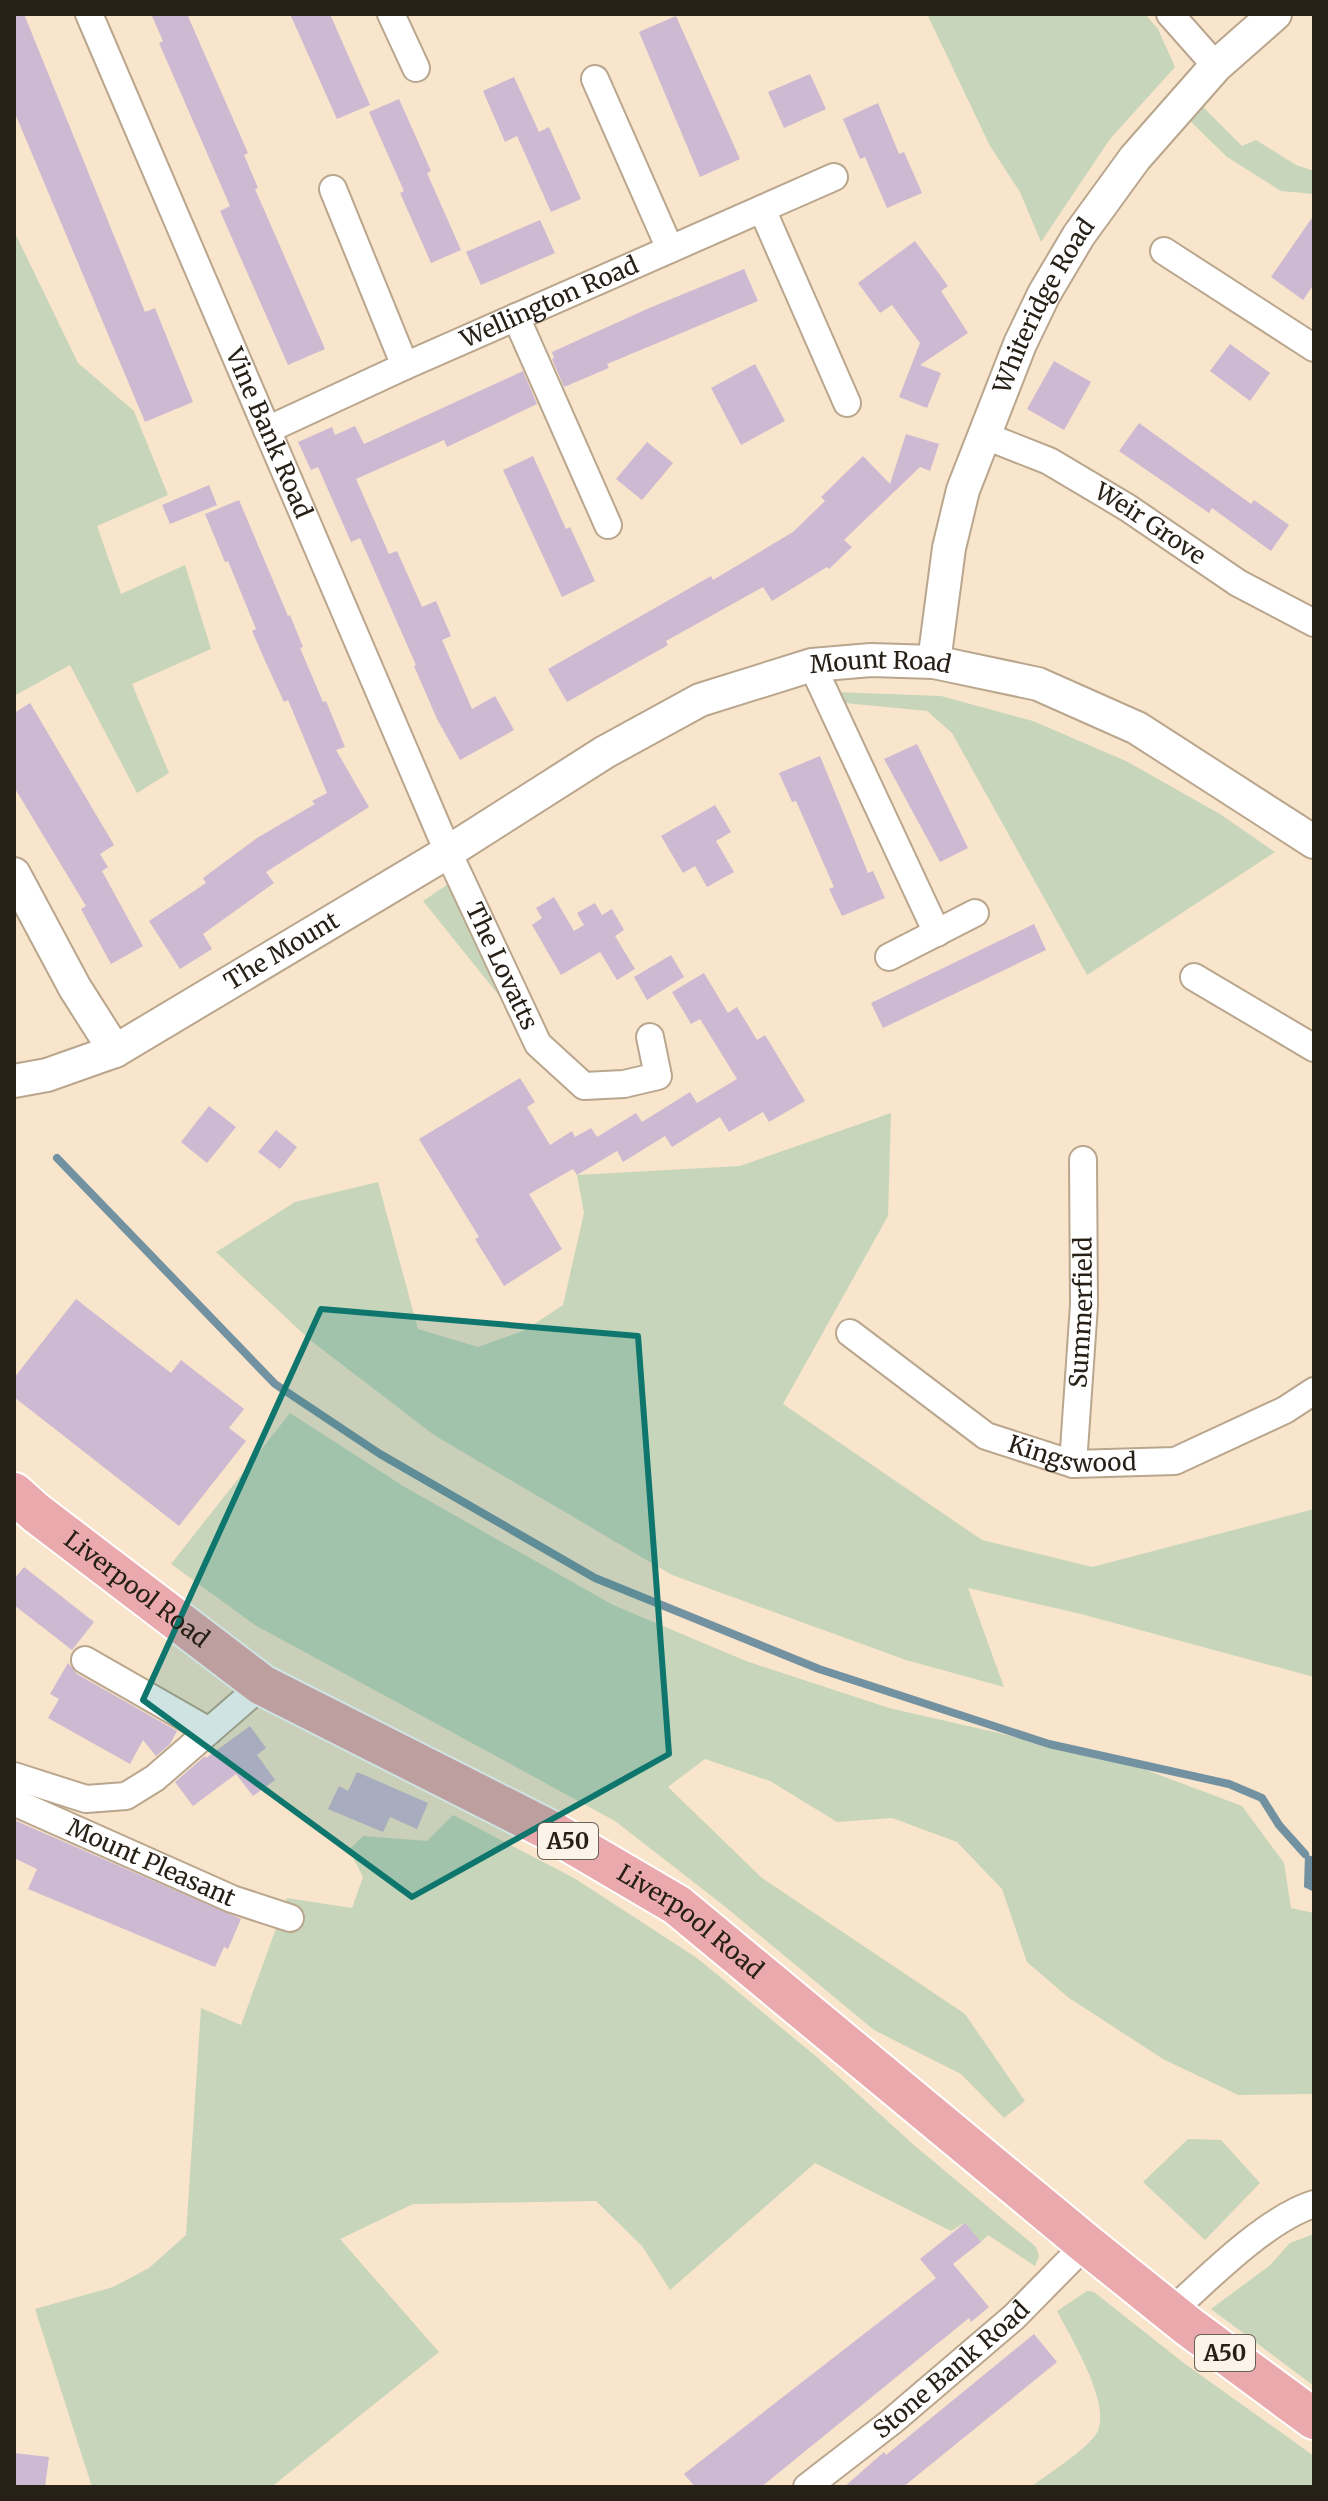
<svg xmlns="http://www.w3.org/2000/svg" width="1328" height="2501" font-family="Merriweather,serif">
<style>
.green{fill:#c7d6bb}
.water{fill:#7292a2}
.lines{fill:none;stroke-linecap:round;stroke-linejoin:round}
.stream{stroke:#7292a2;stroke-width:8}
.building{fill:#ceb9d3}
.minor-casing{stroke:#b9a68d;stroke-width:30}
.tertiary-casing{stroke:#b9a68d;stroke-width:36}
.primary-casing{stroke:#fff;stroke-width:44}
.minor{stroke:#fff;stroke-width:26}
.tertiary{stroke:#fff;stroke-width:32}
.primary{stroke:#eaa9ad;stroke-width:40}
.marked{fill:#0f766e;fill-opacity:0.2;stroke:#0f766e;stroke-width:6;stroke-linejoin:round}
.labels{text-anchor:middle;stroke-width:6;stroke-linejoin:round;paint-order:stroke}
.shield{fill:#fcf4e9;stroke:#676056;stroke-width:2}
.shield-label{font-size:22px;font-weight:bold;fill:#272017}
.street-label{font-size:24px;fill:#272017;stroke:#fcf4e9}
</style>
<rect width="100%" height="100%" fill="#f8e5cb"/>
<g class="green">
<path d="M927,14H1145L1158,29L1175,67L1110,139L1041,242L1020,192L990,146Z"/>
<path d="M1190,94L1242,146L1256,140L1296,165L1314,171V194L1281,191L1227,157L1178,109Z"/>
<path d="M14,231L78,363L134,411L168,495L97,526L121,594L185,565L211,649L132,684L169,773L137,793L70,665L14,696Z"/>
<path d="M835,692L941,696L1033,721L1126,761L1220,814L1275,852L1087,975L952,733L927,711L845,703Z"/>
<path d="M460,876L538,1044L423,901Z"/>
<path d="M891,1113L888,1216L783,1404L982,1540L1092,1567L1314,1509V1677L1081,1614L968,1588L1004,1687L906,1660L672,1575L434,1435L310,1340L216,1252L295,1202L378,1182L418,1329L478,1347L525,1330L563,1305L584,1213L577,1175L740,1166Z"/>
<path d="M290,1413L403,1486L613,1605L746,1661L889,1708L1125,1762L1242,1806L1284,1863L1291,1908L1314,1913V2094L1238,2095L1163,2059L1069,1998L1027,1962L1002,1889L957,1842L892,1818L837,1822L770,1781L705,1759L668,1787L762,1878L965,2014L1025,2101L1004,2118L961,2074L874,2030L723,1905L615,1821L255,1625L171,1564Z"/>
<path d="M453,1815L574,1878L697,1958L818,2058L915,2146L1036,2247L1039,2256L1035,2266L988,2235L981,2242L964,2223L951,2231L815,2163L670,2290L642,2246L596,2201L413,2204L340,2239L439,2352L274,2485L275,2487H92L35,2309L113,2287L149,2268L186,2235L201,2008L241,2025L287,1898L352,1908L363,1877L349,1850L363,1836L427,1841Z"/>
<path d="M1188,2139L1221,2140L1260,2183L1205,2240L1143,2182Z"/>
<path d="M1314,2234V2386L1211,2309L1269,2266L1290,2243Z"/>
<path d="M1087,2291L1094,2292L1185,2364L1314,2456V2487H1031C1050,2472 1079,2455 1094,2437C1117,2411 1070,2337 1057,2311Z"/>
</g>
<path class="water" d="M1305,1854L1314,1857V1892L1304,1887Z"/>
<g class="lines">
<path class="stream" d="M57,1158L275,1384L380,1454L595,1578L819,1669L1049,1744L1229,1784L1262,1798L1279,1825L1305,1854"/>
</g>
<g class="building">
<path d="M14,14H24L145,312L155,308L193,402L145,422L14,111Z"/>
<path d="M151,14H187L248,153L244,155L258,188L255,189L325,349L288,365L220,211L230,206L159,43L163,41Z"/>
<path d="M290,14H330L370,105L337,119Z"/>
<path d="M676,16L740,159L700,177L639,32Z"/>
<path d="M810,74L826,109L784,128L768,92Z"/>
<path d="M514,77L539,132L549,127L581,199L551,212L517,136L505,142L483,91Z"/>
<path d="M399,99L431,171L427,173L461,250L431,263L400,193L404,191L369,112Z"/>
<path d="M878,103L899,154L904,152L922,193L887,208L865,157L860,159L843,119Z"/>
<path d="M1314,215V284L1303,300L1271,277Z"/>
<path d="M540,220L555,253L481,285L466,252Z"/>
<path d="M915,241L948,286L941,291L968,333L920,365L941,373L927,408L899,397L920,343L892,305L880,313L858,283Z"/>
<path d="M744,269L758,301L607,364L609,368L564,387L552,359L554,358L552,352L647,309Z"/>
<path d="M1230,344L1270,373L1250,401L1210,371Z"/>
<path d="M1054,361L1091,382L1064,430L1027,409Z"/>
<path d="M755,364L785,421L741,445L711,388Z"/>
<path d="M523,371L537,404L447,447L444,440L356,479L389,554L397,551L422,607L436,601L451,636L442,640L472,709L495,696L514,730L460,760L437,719L414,666L416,665L360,538L351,542L318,467L311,470L298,442L332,427L335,435L355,426L364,444Z"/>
<path d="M1139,423L1251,504L1254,500L1289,525L1271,551L1212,508L1209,513L1119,451Z"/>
<path d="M906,434L939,444L930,471L920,467L844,540L852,547L829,569L827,567L772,601L763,587L666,641L668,645L567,702L548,669L711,576L713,580L793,532L825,501L821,497L863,456L890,484Z"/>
<path d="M647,442L673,463L642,500L616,479Z"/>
<path d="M533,456L566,529L570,527L595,581L562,597L503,470Z"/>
<path d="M209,485L217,505L170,524L162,505Z"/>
<path d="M239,500L288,616L290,615L303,647L300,648L323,702L326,701L345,747L336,750L369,807L266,872L274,883L203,934L212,949L180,969L149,921L206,883L203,878L257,838L315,804L312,801L327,793L288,700L284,702L266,663L252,631L256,629L228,561L225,562L205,514Z"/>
<path d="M30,703L114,845L100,854L108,867L102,871L143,946L111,964L81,909L86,906L14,787V713Z"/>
<path d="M917,744L968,848L940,862L884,759Z"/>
<path d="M820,756L868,873L873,871L885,898L842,916L829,889L834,887L796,801L792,802L779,773Z"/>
<path d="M715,805L731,832L716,841L734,872L707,887L695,866L683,873L661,836Z"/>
<path d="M554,897L574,931L584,925L577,913L595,903L602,915L612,909L624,930L615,936L635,969L617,980L600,952L561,975L532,925L542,918L536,908Z"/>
<path d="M1034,924L1046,950L883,1028L871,1003Z"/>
<path d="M671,955L684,977L647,1000L634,977Z"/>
<path d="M704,973L728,1013L737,1007L757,1040L765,1035L805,1101L769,1122L763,1112L729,1132L720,1117L672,1147L665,1136L623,1162L617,1151L577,1175L573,1169L529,1194L562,1249L504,1286L475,1239L479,1237L419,1139L520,1078L535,1102L527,1107L550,1145L572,1131L575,1137L591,1128L597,1137L636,1113L642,1122L690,1092L697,1103L737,1079L700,1019L691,1024L672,992Z"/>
<path d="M209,1106L236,1127L207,1163L181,1142Z"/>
<path d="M276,1130L297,1147L280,1169L258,1152Z"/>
<path d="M76,1299L171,1373L181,1360L244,1409L229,1428L246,1441L179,1526L14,1397V1378Z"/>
<path d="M24,1567L94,1622L72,1650L14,1605V1579Z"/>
<path d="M68,1663L77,1674L177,1731L170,1744L156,1756L143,1740L130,1764L48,1718L59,1699L50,1694Z"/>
<path d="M250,1726L266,1748L257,1755L275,1780L253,1796L236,1774L193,1806L175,1782L205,1756L206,1758Z"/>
<path d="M357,1772L428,1803L417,1829L390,1817L383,1832L328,1809L339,1786L348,1791Z"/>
<path d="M14,1820L241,1919L228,1949L224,1947L215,1967L28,1889L37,1869L14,1858Z"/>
<path d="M965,2223L981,2242L953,2264L989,2307L971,2322L969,2318L761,2487H695L684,2474L936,2278L920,2259Z"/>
<path d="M1034,2334L1057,2362L903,2487H844L884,2452L886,2455Z"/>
<path d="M14,2453L49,2457L45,2487H14Z"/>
</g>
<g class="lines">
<defs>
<g id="minor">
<path id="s1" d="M89,14L448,852L538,1044L584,1086L624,1084L658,1076L650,1037"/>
<path d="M391,14L416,68"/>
<path d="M1170,14L1216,66"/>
<path d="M595,79L670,249"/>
<path d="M333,189L405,366"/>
<path d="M762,209L847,403"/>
<path d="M1164,251L1314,348"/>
<path d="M516,317L608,525"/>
<path id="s2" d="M267,430L405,366L834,177"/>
<path id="s3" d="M983,435L1049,461L1128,508L1238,583L1314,623"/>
<path d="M812,665L937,933"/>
<path d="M889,957L975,913"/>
<path d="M1194,977L1314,1048"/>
<path id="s4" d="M850,1333L986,1436L1073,1464L1175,1461L1285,1410L1314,1391"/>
<path id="s5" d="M1073,1464L1084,1305L1083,1160"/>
<path d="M85,1660L209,1731"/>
<path d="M14,1776L86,1799L126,1796L155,1778L262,1685"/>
<path id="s6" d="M14,1802L232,1899L290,1918"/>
<path d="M1171,2312C1208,2278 1266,2219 1314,2204"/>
<path id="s7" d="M807,2487L891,2422L1014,2317L1086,2244"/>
</g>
<g id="tertiary">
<path id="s8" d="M934,662L949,548L963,490L1020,344L1044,294L1079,235L1135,158L1216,66L1275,14"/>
<path d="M14,874L75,988L115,1051"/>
<path id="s9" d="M14,1081L47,1075L115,1051L448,852L605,752L700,700L812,665L871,660L934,662L1038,684L1137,728L1314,842"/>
</g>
<g id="primary">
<path id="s10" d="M14,1493L35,1512L262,1685L551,1831L677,1905L1086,2244L1188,2326L1314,2419"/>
</g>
</defs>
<use href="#minor" class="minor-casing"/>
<use href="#tertiary" class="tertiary-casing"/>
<use href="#primary" class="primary-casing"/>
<use href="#minor" class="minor"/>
<use href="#tertiary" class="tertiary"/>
<use href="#primary" class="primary"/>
</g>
<path class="marked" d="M321,1309L638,1336L669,1754L412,1897L143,1700Z"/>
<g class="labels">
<g class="shield">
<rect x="538" y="1823" width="60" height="36" rx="6"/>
<rect x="1195" y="2335" width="60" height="36" rx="6"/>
</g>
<g class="shield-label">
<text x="568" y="1849">A50</text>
<text x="1225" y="2361">A50</text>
</g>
<g class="street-label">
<text dy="8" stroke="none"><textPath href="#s2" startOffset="310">Wellington Road</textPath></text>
<text dy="8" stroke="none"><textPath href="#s8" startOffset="376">Whiteridge Road</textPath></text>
<text dy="8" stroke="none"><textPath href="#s1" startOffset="456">Vine Bank Road</textPath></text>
<text dy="8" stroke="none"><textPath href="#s3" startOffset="190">Weir Grove</textPath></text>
<text dy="8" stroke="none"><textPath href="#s9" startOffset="974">Mount Road</textPath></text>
<text dy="8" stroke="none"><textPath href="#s9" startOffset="300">The Mount</textPath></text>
<text dy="8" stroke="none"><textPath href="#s1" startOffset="1038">The Lovatts</textPath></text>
<text dy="8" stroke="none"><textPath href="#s5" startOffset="152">Summerfield</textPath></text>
<text dy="8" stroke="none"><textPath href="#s4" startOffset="260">Kingswood</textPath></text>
<text dy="8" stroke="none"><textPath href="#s10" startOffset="156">Liverpool Road</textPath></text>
<text dy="8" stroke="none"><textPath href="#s6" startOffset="150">Mount Pleasant</textPath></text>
<text dy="8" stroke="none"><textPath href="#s10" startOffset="804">Liverpool Road</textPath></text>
<text dy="8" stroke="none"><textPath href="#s7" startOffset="186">Stone Bank Road</textPath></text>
</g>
</g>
<rect width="1328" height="2501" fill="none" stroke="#272017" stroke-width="32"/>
</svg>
